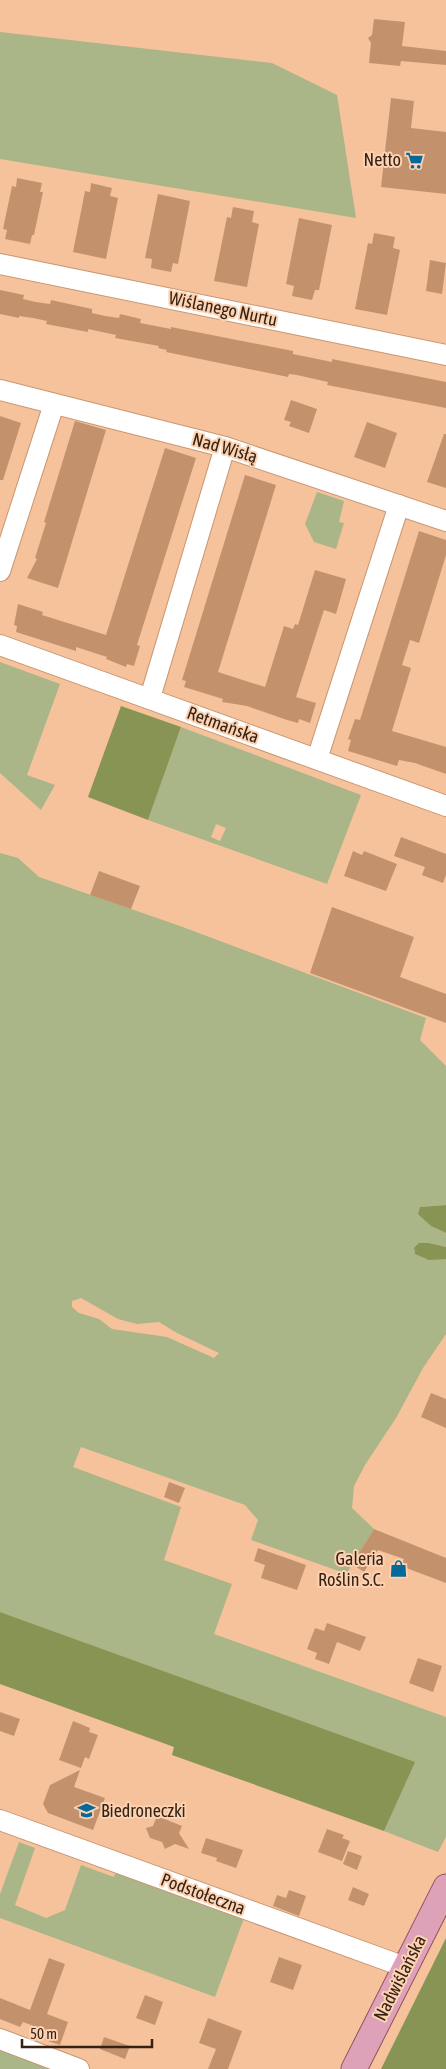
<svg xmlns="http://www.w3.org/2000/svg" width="446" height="2069" font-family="'Asap Condensed',sans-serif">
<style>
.green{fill:#aab588;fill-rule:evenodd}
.forest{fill:#879453}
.building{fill:#c3926d}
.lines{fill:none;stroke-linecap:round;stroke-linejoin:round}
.minor-casing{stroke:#c89771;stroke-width:22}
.major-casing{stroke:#944d5f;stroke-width:27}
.minor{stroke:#fff;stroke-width:20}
.major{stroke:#dda2b8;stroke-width:25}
.labels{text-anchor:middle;stroke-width:4;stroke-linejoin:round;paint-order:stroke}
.poi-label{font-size:18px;fill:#362213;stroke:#fcd2b3;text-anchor:end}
.street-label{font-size:18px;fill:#362213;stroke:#fcd2b3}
</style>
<rect width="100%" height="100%" fill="#f6c29c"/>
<g class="green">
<path d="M0,32L272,63L337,95L356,218L0,159Z"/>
<path d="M317,492L344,501L339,522L344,523L336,549L314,542L305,524Z"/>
<path d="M0,662L60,684L27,775L55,785L41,810L0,773Z"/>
<path d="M181,727L361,795L327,884L148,820ZM216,824L226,828L220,841L211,837Z"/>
<path d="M0,853L18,858L39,877L180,926L426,1018L420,1040L446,1066V1205L420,1207L431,1226L446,1233V1247L429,1243H419L414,1249L415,1254L446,1259V1334L423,1368L396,1418L365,1465L354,1486L352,1508L374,1529L352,1564L347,1574L251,1540L258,1520L245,1505L81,1447L73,1467L181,1507L164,1560L232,1584L214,1634L446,1717V1837L438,1852L384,1831L414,1762L0,1612ZM81,1298L118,1319L137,1324L159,1322L177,1333L219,1353L214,1358L167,1337L112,1329L99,1319L79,1313L72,1307V1301Z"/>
<path d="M19,1842L35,1848L15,1905L46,1918L65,1910L81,1865L114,1877L116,1871L244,1918L215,1997L0,1918V1894Z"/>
<path d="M0,2046L64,2069H0Z"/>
</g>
<g class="forest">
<path d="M121,706L181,727L148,820L88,797Z"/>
<path d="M446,1205V1233L431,1226L418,1214L420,1207Z"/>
<path d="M419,1243H429L446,1247V1259L429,1260L415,1254L414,1248Z"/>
<path d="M0,1612L415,1762L384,1831L172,1755L174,1747L0,1684Z"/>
<path d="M446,1938V2069H381Z"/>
</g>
<g class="building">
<path d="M374,19L405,22L402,46L446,51V65L401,61L400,66L369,63L371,43L368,38L372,35Z"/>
<path d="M391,98L414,101L411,128L446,132V194L381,187Z"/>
<path d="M17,178L42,183L40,192H43L34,235H32L30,244L5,239L7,230L3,229L12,186L16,187Z"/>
<path d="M91,183L112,188L110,196L118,198L106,259L73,252L85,191L90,192Z"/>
<path d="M158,194L190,201L178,264L173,263L171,272L151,268L152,259L145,258Z"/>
<path d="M233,207L254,211L252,222L259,224L247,287L214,281L227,217L231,218Z"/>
<path d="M299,218L332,225L319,290H315L312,300L292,296L294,286L286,284Z"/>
<path d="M374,233L395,237L393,248L400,250L387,315L355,309L368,243L372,244Z"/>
<path d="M430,260L446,263L442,294L426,291Z"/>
<path d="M0,290L24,295L23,299L36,302L50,304L51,300L92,309V313L105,316L119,318L120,314L141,319L140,323L171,329V327L293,351V354L332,362V359L446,382V408L327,385L328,382L297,375L289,374L288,377L166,352L167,350L158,348L159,346L115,338L116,335L88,329V332L46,324L47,321L33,318L19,316V318L0,314Z"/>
<path d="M291,400L317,409L309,433L289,426L291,422L284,420Z"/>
<path d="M0,416L21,423L3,480H0Z"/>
<path d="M75,421L106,430L58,588L27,578L37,559L35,558L46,523L44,522Z"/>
<path d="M367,422L397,433L385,468L354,457Z"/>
<path d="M444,434H446V488L427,482Z"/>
<path d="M165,448L196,458L137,645L140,646L134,666L127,664L126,667L106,659L107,657L76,647V651L16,632L17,626L14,625L18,604L43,612L42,615L106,635Z"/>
<path d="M245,475L276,485L218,672L265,687L284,626L293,629L295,624L298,625L315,570L346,579L336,614L324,610L296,697L316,703L310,723L299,719L298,723L287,720L247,706L222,702L223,699L184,687L186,681L182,680Z"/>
<path d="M419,531L446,540V555L419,643L410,640L402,665L411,668L392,731L446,747V774L415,763L399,760L397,766L348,751L351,740L348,739L355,719L360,720Z"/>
<path d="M401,837L446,854V875L443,883L422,875L425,867L394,856Z"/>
<path d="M353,851L362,855L364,851L397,864L386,891L344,876Z"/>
<path d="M99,871L140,886L131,909L90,895Z"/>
<path d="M332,907L414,937L400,977L446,994V1023L310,973Z"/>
<path d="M431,1393L446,1399V1428L421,1417Z"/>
<path d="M169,1482L185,1488L179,1503L164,1497Z"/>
<path d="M374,1529L446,1558V1583L401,1566L404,1559L378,1550L364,1572L352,1564Z"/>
<path d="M258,1548L306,1565L297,1590L261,1578L265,1565L254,1561Z"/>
<path d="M327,1623L366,1637L360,1651L337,1642L329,1664L315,1659L317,1653L307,1649L315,1628L324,1631Z"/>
<path d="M418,1658L442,1666L433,1692L409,1683Z"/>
<path d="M0,1712L20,1719L14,1736L0,1731Z"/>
<path d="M73,1721L90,1728L89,1732L98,1735L89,1759L85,1757L81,1768L59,1760Z"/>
<path d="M80,1770L74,1787L105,1798L93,1830L48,1813L43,1804L50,1785Z"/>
<path d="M157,1816L182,1826L179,1833L189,1849L175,1844L165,1849L162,1842L150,1838L146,1828L153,1826Z"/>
<path d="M327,1829L344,1835L342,1838L350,1841L342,1861L318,1852Z"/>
<path d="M206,1838L243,1850L236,1868L216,1861L217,1858L201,1853Z"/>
<path d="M348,1851L362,1856L357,1870L343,1864Z"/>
<path d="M353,1887L369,1894L364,1906L348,1900Z"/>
<path d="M289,1890L306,1896L299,1916L273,1906L277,1895L286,1898Z"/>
<path d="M279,1957L302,1965L293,1990L270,1982Z"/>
<path d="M49,1958L65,1964L47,2014L68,2022L60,2045L45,2040L47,2031L23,2022L20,2027L0,2019V1998L30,2010Z"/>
<path d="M145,1995L163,2002L155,2025L136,2018Z"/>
<path d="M208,2018L242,2031L228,2069H208L216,2049L199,2043Z"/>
<path d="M104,2037L130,2046L125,2059L100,2049Z"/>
</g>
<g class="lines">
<defs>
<g id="minor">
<path d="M0,264L446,355"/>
<path d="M0,390L225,447L446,521"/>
<path d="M0,571L54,404"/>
<path d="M0,645L446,806"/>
<path d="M150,698L225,447"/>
<path d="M317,759L399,505"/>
<path d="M0,1820L405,1967"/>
<path d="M0,2039L79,2069"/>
</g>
<path id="major" d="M354,2069L446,1887"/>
</defs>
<use href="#minor" class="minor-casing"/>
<use href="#major" class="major-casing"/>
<use href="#minor" class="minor"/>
<use href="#major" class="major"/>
</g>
<defs>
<symbol id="supermarket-bare" viewBox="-9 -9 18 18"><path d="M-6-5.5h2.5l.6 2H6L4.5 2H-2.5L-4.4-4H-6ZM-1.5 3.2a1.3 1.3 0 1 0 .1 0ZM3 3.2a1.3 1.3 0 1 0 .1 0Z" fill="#076998" stroke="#fcd2b3" stroke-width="2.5" paint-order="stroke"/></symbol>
<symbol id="shop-bare" viewBox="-9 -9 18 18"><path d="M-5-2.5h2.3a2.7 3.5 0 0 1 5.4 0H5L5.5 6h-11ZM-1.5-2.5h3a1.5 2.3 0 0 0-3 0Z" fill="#076998" stroke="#fcd2b3" stroke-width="2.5" paint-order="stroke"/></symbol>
<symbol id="school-bare" viewBox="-9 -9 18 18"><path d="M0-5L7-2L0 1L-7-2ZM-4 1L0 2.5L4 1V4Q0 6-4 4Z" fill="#076998" stroke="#fcd2b3" stroke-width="2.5" paint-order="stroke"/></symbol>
</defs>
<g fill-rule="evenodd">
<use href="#supermarket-bare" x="402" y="148" width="25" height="25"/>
<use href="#shop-bare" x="386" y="1556" width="25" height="25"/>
<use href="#school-bare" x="74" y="1798" width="25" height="25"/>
</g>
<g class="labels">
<g class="poi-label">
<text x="401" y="166">Netto</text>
<text x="384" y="1565">Galeria<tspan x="384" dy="21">Roślin S.C.</tspan></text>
<text x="101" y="1817" text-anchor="start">Biedroneczki</text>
</g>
<g class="street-label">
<text transform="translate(223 309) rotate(12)" y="6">Wiślanego Nurtu</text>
<text transform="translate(225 448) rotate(16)" y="6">Nad Wisłą</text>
<text transform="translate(223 725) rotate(20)" y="6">Retmańska</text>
<text transform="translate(203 1894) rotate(20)" y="6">Podstołeczna</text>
<text transform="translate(400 1978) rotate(-63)" y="6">Nadwiślańska</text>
</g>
</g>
<path d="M22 2039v8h130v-8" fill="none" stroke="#362213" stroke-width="2.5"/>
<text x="30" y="2039" font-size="15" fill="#362213" stroke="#fcd2b3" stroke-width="4" paint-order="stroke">50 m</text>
</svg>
